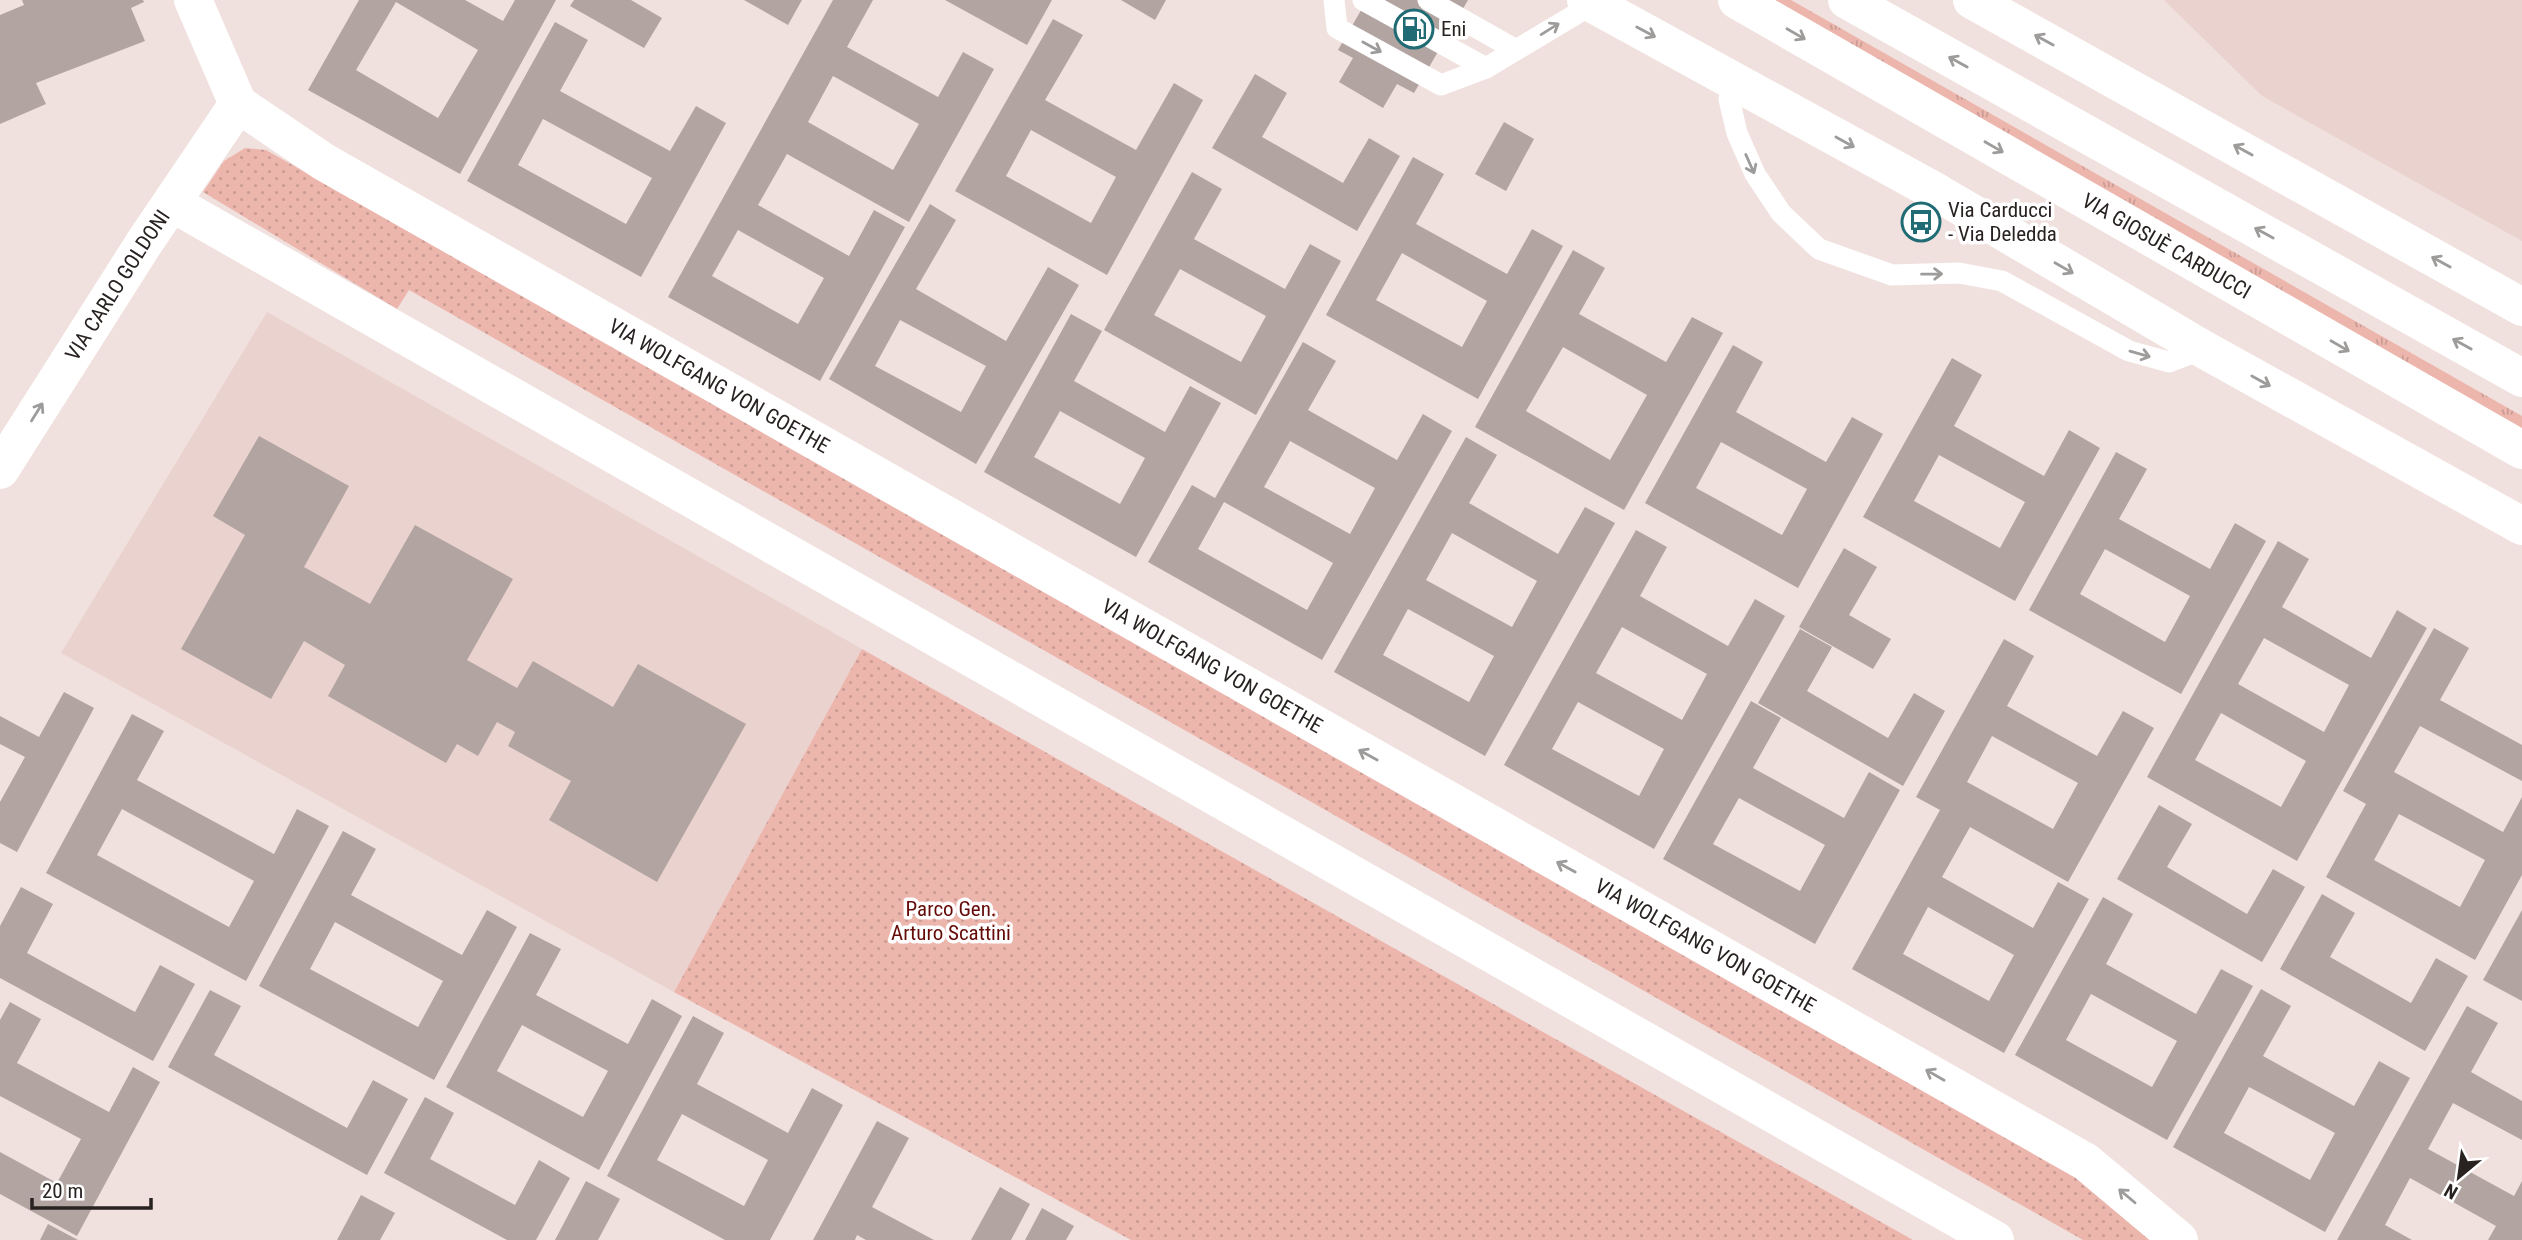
<svg xmlns="http://www.w3.org/2000/svg" width="2522" height="1240" font-family="'Roboto Condensed',sans-serif">
<style>
.built{fill:#ead2ce}
.grass{fill:url(#grass-tufts)}
.park{fill:url(#park-dots)}
.building{fill:#b2a4a1;fill-rule:evenodd}
.lines{fill:none;stroke-linecap:round;stroke-linejoin:round}
.service{stroke:#fff;stroke-width:21}
.minor{stroke:#fff;stroke-width:38}
.secondary{stroke:#fff;stroke-width:38}
.oneway{stroke:#9e9c9b}
.labels{text-anchor:middle;stroke-width:7;stroke-linejoin:round;paint-order:stroke}
.poi-label{font-size:21px;fill:#282221;stroke:#fff;text-anchor:start}
.street-label{font-size:21px;fill:#282221;stroke:#fff}
.park-label{font-size:21px;fill:#640a07;stroke:#fff}
</style>
<defs>
<pattern id="grass-tufts" width="24" height="20" patternUnits="userSpaceOnUse" patternTransform="scale(1.75)"><rect width="24" height="20" fill="#ecb6ad"/><path d="M3 7l-1-3M5 7V3M7 7l1-3M15 17l-1-3M17 17v-4M19 17l1-3" fill="none" stroke="#ca9c95"/></pattern>
<pattern id="park-dots" width="8" height="8" patternUnits="userSpaceOnUse" patternTransform="scale(1.75)"><rect width="8" height="8" fill="#ecb6ad"/><path d="M2 2h.1M6 6h.1" fill="none" stroke="#ca9c95" stroke-width="1.8" stroke-linecap="round"/></pattern>
</defs>
<rect width="100%" height="100%" fill="#f1e1de"/>
<g class="built">
<path d="M2164,0H2522V241L2262,96Z"/>
<path d="M267,312L862,649L674,992L61,653Z"/>
</g>
<path class="grass" d="M1763,0H1791L2522,416V432Z"/>
<g class="park">
<path d="M245,148L266,150L2088,1181L2156,1240H2083L409,290L397,309L203,192L224,161Z"/>
<path d="M862,649L1913,1240H1131L674,992Z"/>
</g>
<g class="building">
<path d="M22,0H143L144,2L131,8L145,41L36,83L46,104L0,124V15L24,5Z"/>
<path d="M359,0H465L503,21L515,0H556L460,174L308,90ZM396,2L478,50L438,118L356,70Z"/>
<path d="M574,0H631L662,18L644,48L570,6Z"/>
<path d="M744,0H802L788,25Z"/>
<path d="M833,0H873L847,47L938,97L963,52L994,69L909,222L787,154L758,205L849,256L874,210L905,227L820,381L668,297ZM833,76L919,124L893,170L808,122ZM738,230L824,278L798,324L712,276Z"/>
<path d="M945,0H1052L1027,45Z"/>
<path d="M1121,0H1166L1155,20Z"/>
<path d="M1367,0H1468L1414,93L1397,84L1383,108L1339,82L1353,58L1338,50Z"/>
<path d="M1053,19L1083,35L1045,100L1136,150L1174,83L1203,100L1107,275L955,191ZM1031,130L1116,177L1091,223L1006,176Z"/>
<path d="M555,22L588,40L560,91L670,151L696,106L726,123L641,277L467,181ZM543,119L652,178L626,224L518,165Z"/>
<path d="M1255,74L1287,93L1262,137L1343,183L1369,138L1400,156L1357,231L1212,148Z"/>
<path d="M1504,122L1534,139L1506,191L1475,174Z"/>
<path d="M1413,157L1444,174L1416,224L1507,274L1532,229L1563,246L1478,399L1326,315ZM1402,253L1487,301L1462,347L1376,300Z"/>
<path d="M1192,172L1222,189L1194,239L1285,289L1310,244L1341,261L1256,415L1104,330ZM1180,269L1266,316L1241,362L1154,315Z"/>
<path d="M930,204L956,220L916,289L1006,341L1048,267L1079,285L976,464L829,379ZM900,320L986,366L961,412L875,366Z"/>
<path d="M1573,250L1605,268L1579,314L1666,362L1692,317L1723,333L1624,510L1475,427ZM1563,347L1647,395L1610,460L1526,411Z"/>
<path d="M1071,314L1102,331L1074,381L1165,432L1190,386L1221,403L1136,557L984,472ZM1060,411L1145,458L1120,504L1034,457Z"/>
<path d="M1303,342L1336,361L1308,410L1397,460L1423,414L1452,431L1322,660L1148,562L1192,485L1215,498ZM1290,441L1375,488L1350,534L1264,487ZM1224,502L1333,563L1307,610L1198,549Z"/>
<path d="M1733,345L1763,362L1736,412L1826,462L1852,417L1883,434L1798,588L1645,503ZM1721,442L1807,489L1782,535L1696,488Z"/>
<path d="M1952,358L1982,375L1954,426L2044,476L2069,430L2100,448L2015,601L1863,517ZM1939,455L2025,502L2000,548L1914,501Z"/>
<path d="M259,436L349,486L304,567L370,604L415,525L513,579L467,660L517,688L533,661L613,707L638,664L746,724L657,882L549,820L571,781L508,746L515,732L497,722L478,756L457,744L446,763L328,696L345,665L304,641L271,699L181,649L245,535L213,516Z"/>
<path d="M1466,437L1497,455L1469,503L1558,554L1585,507L1615,523L1485,756L1334,672ZM1452,533L1537,581L1512,627L1426,580ZM1408,609L1494,656L1469,702L1383,655Z"/>
<path d="M2116,452L2147,469L2119,519L2210,569L2235,523L2266,541L2181,694L2029,610ZM2105,549L2190,596L2165,642L2080,594Z"/>
<path d="M1636,530L1667,547L1640,596L1728,646L1755,599L1785,616L1654,849L1504,765ZM1622,627L1707,674L1682,720L1596,673ZM1578,702L1664,749L1639,796L1552,749Z"/>
<path d="M2278,541L2309,559L2282,607L2371,658L2397,610L2427,628L2297,861L2147,777ZM2264,638L2349,685L2324,732L2238,684ZM2221,713L2306,761L2281,807L2195,760Z"/>
<path d="M1844,548L1877,567L1849,615L1891,639L1873,669L1799,627Z"/>
<path d="M2434,628L2469,648L2440,700L2522,745V781L2420,726L2394,772L2503,832L2522,797V875L2475,960L2326,877L2366,804L2343,791ZM2399,814L2485,860L2460,907L2374,860Z"/>
<path d="M1800,629L1832,647L1807,691L1888,738L1914,693L1945,711L1903,786L1758,703Z"/>
<path d="M2004,639L2034,656L2007,706L2097,756L2123,711L2154,728L2068,882L1970,827L1942,877L2033,928L2058,882L2089,899L2004,1053L1852,969L1940,810L1916,797ZM1992,736L2078,783L2053,829L1967,782ZM1928,907L2014,955L1989,1001L1903,954Z"/>
<path d="M64,692L94,708L17,852L0,843V802L25,757L0,744V716L39,737Z"/>
<path d="M1751,701L1781,718L1753,768L1844,818L1869,772L1900,790L1815,944L1663,859ZM1739,798L1825,845L1800,891L1713,844Z"/>
<path d="M132,714L164,731L137,780L274,854L297,809L329,826L246,981L46,873ZM122,809L254,881L229,927L97,855Z"/>
<path d="M2159,805L2192,824L2167,867L2247,914L2273,869L2305,887L2262,962L2117,879Z"/>
<path d="M343,831L376,849L351,895L462,955L487,910L517,927L434,1080L259,986ZM335,922L443,981L418,1027L310,969Z"/>
<path d="M21,887L53,904L27,953L135,1012L160,965L195,984L153,1061L0,978V926Z"/>
<path d="M2322,894L2355,913L2330,957L2411,1003L2436,958L2468,976L2425,1051L2280,969Z"/>
<path d="M2103,897L2133,914L2106,964L2196,1014L2221,969L2253,986L2167,1140L2015,1055ZM2091,994L2177,1041L2152,1087L2066,1040Z"/>
<path d="M2522,910V1001L2483,980Z"/>
<path d="M530,933L561,949L536,995L628,1044L652,999L682,1016L599,1170L446,1087ZM522,1025L608,1071L583,1117L497,1071Z"/>
<path d="M2261,989L2291,1006L2263,1056L2354,1106L2379,1061L2410,1078L2325,1232L2173,1147ZM2249,1087L2335,1133L2310,1180L2224,1133Z"/>
<path d="M210,990L241,1006L214,1055L347,1128L373,1080L408,1099L367,1175L168,1067Z"/>
<path d="M10,1002L41,1019L17,1063L109,1112L133,1067L160,1082L77,1236L0,1194V1152L57,1183L81,1139L0,1096V1020Z"/>
<path d="M2467,1006L2498,1023L2471,1072L2522,1101V1140L2453,1103L2428,1149L2514,1196L2522,1181V1240H2488L2496,1226L2410,1178L2385,1225L2412,1240H2337Z"/>
<path d="M693,1016L724,1033L697,1084L788,1133L812,1088L843,1105L770,1240H725L607,1176ZM682,1114L768,1160L744,1206L657,1160Z"/>
<path d="M425,1097L454,1113L430,1159L515,1205L539,1160L570,1178L536,1240H507L384,1173Z"/>
<path d="M877,1121L909,1138L872,1207L934,1240H866L857,1235L855,1240H813Z"/>
<path d="M586,1181L620,1199L598,1240H555Z"/>
<path d="M1000,1187L1030,1204L1011,1240H971Z"/>
<path d="M361,1195L395,1213L380,1240H337Z"/>
<path d="M1042,1208L1074,1226L1066,1240H1025Z"/>
<path d="M48,1224L78,1240H40Z"/>
</g>
<g class="lines">
<g class="service">
<path d="M1334,0L1337,28L1441,85L1486,68"/>
<path d="M1363,0L1486,68L1593,4"/>
<path d="M1428,0L1516,50"/>
<path d="M1729,99L1737,133L1755,174L1781,213L1819,249L1892,275L1959,273L2002,281L2129,351L2169,362L2203,349"/>
</g>
<g class="minor">
<path d="M193,0L238,104"/>
<path d="M1586,0L1938,193L2203,349L2522,526"/>
<path d="M1972,0L2522,307"/>
<path id="s1" d="M238,104L324,162L2086,1162L2179,1240"/>
<path d="M172,203L1995,1240"/>
<path id="s2" d="M0,470L144,243L238,104"/>
</g>
<g class="secondary">
<path id="s3" d="M1737,0L2522,450"/>
<path d="M1847,0L2522,378"/>
</g>
</g>
<defs><path id="oneway-shaft" d="M-6 0H5M1.5-3L5.5 0L1.5 3" fill="none" stroke-width="1.6" stroke-linecap="round" stroke-linejoin="round" transform="scale(1.75)"/></defs>
<g class="oneway">
<use href="#oneway-shaft" transform="translate(1550 29) rotate(-32)"/>
<use href="#oneway-shaft" transform="translate(1646 32) rotate(28)"/>
<use href="#oneway-shaft" transform="translate(1796 34) rotate(30)"/>
<use href="#oneway-shaft" transform="translate(2044 40) rotate(-151)"/>
<use href="#oneway-shaft" transform="translate(1372 47) rotate(29)"/>
<use href="#oneway-shaft" transform="translate(1958 62) rotate(-151)"/>
<use href="#oneway-shaft" transform="translate(1845 142) rotate(29)"/>
<use href="#oneway-shaft" transform="translate(1994 147) rotate(30)"/>
<use href="#oneway-shaft" transform="translate(2243 150) rotate(-151)"/>
<use href="#oneway-shaft" transform="translate(1750 164) rotate(66)"/>
<use href="#oneway-shaft" transform="translate(2264 233) rotate(-151)"/>
<use href="#oneway-shaft" transform="translate(2441 262) rotate(-151)"/>
<use href="#oneway-shaft" transform="translate(2064 268) rotate(30)"/>
<use href="#oneway-shaft" transform="translate(1932 274) rotate(-1)"/>
<use href="#oneway-shaft" transform="translate(2462 344) rotate(-151)"/>
<use href="#oneway-shaft" transform="translate(2340 346) rotate(30)"/>
<use href="#oneway-shaft" transform="translate(2140 354) rotate(16)"/>
<use href="#oneway-shaft" transform="translate(2261 381) rotate(29)"/>
<use href="#oneway-shaft" transform="translate(37 412) rotate(-58)"/>
<use href="#oneway-shaft" transform="translate(1368 755) rotate(-151)"/>
<use href="#oneway-shaft" transform="translate(1566 867) rotate(-151)"/>
<use href="#oneway-shaft" transform="translate(1935 1075) rotate(-150)"/>
<use href="#oneway-shaft" transform="translate(2127 1196) rotate(-140)"/>
</g>
<defs>
<symbol id="fuel-ring" viewBox="-11 -11 22 22"><circle r="9.5" fill="#fff" stroke="#216b75" stroke-width="1.5"/><path d="M-5.5-6h7V0h2V4h1.3V-2.5L3-4.5l.8-.8L6-3V5H2.5V1h-1V6h-7ZM-4.2-4.7v3.2H.2V-4.7Z" fill="#216b75"/></symbol>
<symbol id="bus-ring" viewBox="-11 -11 22 22"><circle r="9.5" fill="#fff" stroke="#216b75" stroke-width="1.5"/><path d="M-5-6H5V4H4V6H2V4H-2V6H-4V4H-5ZM-3.5-4V0h7V-4ZM-3.5 1.2v1.5H-2V1.2ZM2 1.2v1.5H3.5V1.2Z" fill="#216b75"/></symbol>
</defs>
<g fill-rule="evenodd">
<use href="#fuel-ring" x="1392" y="7" width="44" height="44"/>
<use href="#bus-ring" x="1899" y="200" width="44" height="44"/>
</g>
<g class="labels">
<g class="poi-label">
<text x="1441" y="36">Eni</text>
<text x="1948" y="217">Via Carducci<tspan x="1948" dy="24">- Via Deledda</tspan></text>
</g>
<g class="street-label">
<text dy="7" stroke="none"><textPath href="#s3" startOffset="495">VIA GIOSUÈ CARDUCCI</textPath></text>
<text dy="7" stroke="none"><textPath href="#s2" startOffset="219">VIA CARLO GOLDONI</textPath></text>
<text dy="7" stroke="none"><textPath href="#s1" startOffset="558">VIA WOLFGANG VON GOETHE</textPath></text>
<text dy="7" stroke="none"><textPath href="#s1" startOffset="1125">VIA WOLFGANG VON GOETHE</textPath></text>
<text dy="7" stroke="none"><textPath href="#s1" startOffset="1692">VIA WOLFGANG VON GOETHE</textPath></text>
</g>
<g class="park-label">
<text x="951" y="916">Parco Gen.<tspan x="951" dy="24">Arturo Scattini</tspan></text>
</g>
</g>
<g transform="translate(2459 1177) rotate(209)" stroke="#ffffff" stroke-width="5" paint-order="stroke">
<path d="M0-5L12 26L0 18L-12 26Z" fill="#282221"/>
<text y="-10" font-size="19" font-weight="bold" text-anchor="middle" fill="#282221">N</text>
</g>
<path d="M32 1198v10h119v-10" fill="none" stroke="#282221" stroke-width="3.5"/>
<text x="42" y="1198" font-size="21" fill="#282221" stroke="#ffffff" stroke-width="5" paint-order="stroke">20 m</text>
</svg>
